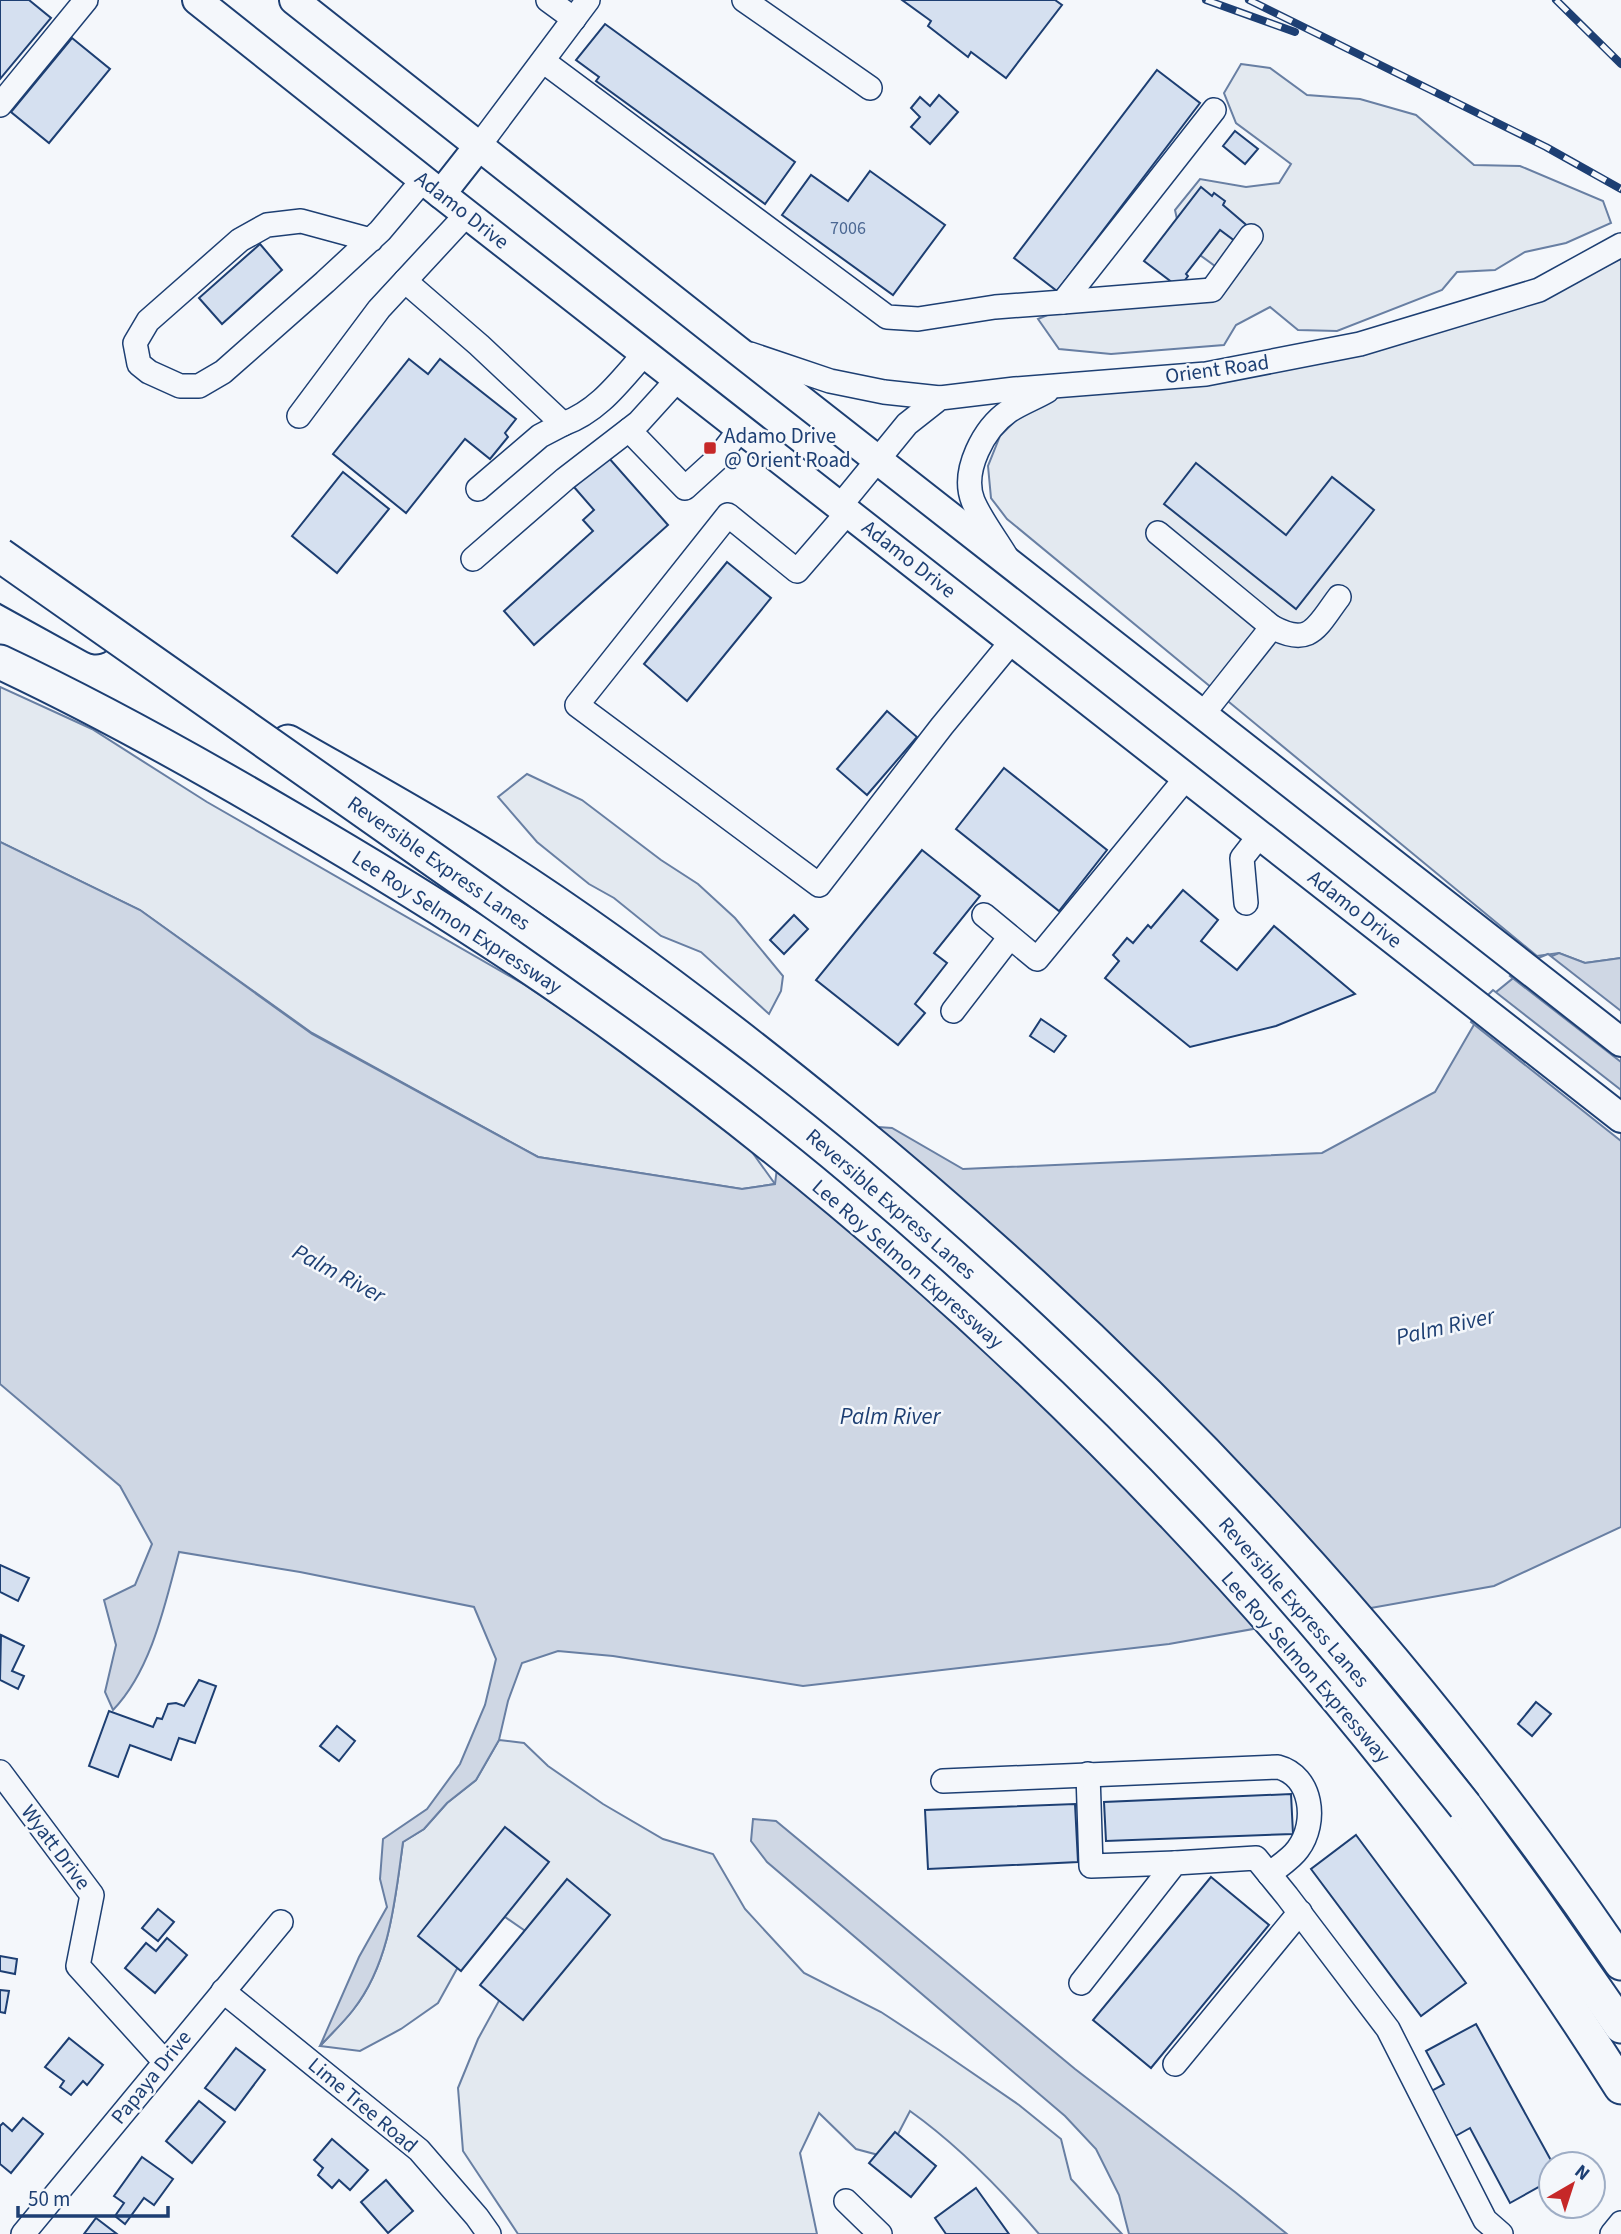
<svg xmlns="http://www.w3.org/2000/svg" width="1621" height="2234" font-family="'Source Sans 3',sans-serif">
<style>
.green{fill:#e3e9f0;stroke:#687fa3;stroke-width:2}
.water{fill:#cfd7e4;stroke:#687fa3;stroke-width:2}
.pier{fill:#f4f7fb;stroke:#687fa3;stroke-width:2}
.building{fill:#d5e0f0;stroke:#1d3f73;stroke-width:2}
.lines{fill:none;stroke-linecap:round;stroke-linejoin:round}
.minor-casing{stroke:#1d3f73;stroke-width:26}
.major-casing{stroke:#1d3f73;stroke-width:32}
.highway-casing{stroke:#1d3f73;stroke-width:37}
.minor{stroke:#f4f7fb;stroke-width:23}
.major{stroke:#f4f7fb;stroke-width:28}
.highway{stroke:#f4f7fb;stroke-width:33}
.rail-casing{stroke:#1d3f73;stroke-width:8}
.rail{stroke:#f4f7fb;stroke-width:5;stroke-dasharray:16;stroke-linecap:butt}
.highway-bridge-casing{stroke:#1d3f73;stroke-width:37;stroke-linecap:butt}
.highway-bridge{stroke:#f4f7fb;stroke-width:33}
.poi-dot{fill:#c62828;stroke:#f4f7fb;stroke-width:2.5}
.labels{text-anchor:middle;stroke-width:5;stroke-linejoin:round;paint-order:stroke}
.number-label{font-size:18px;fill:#4b6792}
.street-label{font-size:21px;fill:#1d3f73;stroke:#f4f7fb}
.poi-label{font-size:21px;fill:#1d3f73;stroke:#f4f7fb;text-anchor:start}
.water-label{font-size:23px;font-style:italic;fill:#1d3f73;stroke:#f4f7fb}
</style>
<rect width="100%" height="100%" fill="#f4f7fb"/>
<g class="green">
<path d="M1241,64L1270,68L1307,95L1360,99L1416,115L1474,165L1520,166L1603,201L1611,223L1566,243L1525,252L1495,270L1457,272L1442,290L1337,331L1298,330L1270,307L1236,325L1224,345L1111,354L1059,349L1038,319L1078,302L1175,299L1219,269L1182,242L1175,210L1200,179L1246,187L1279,183L1291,164L1236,123L1224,93Z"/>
<path d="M1621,259V958L1585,963L1559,953L1537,956L1007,519L991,498L988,466L1000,436L1036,400L1290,361L1568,285Z"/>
<path d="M0,687L92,729L207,802L525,985L668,1081L747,1145L775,1184L742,1189L538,1157L312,1033L140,910L0,842Z"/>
<path d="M527,774L582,800L661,860L698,884L735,918L783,976L781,991L769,1014L701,952L661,936L614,898L589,884L537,842L498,797Z"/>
<path d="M499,1740L524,1743L548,1766L603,1804L663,1839L713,1854L745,1909L804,1973L881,2012L939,2050L1019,2105L1061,2139L1071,2179L1122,2234H1039C1000,2188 959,2146 910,2111L886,2157L856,2149L819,2113L800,2153L817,2234H518L463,2151L458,2088L478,2039L534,1937L505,1917L479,1929L438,2003L401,2029L360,2051L320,2046C331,2034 343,2023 353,2010C390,1963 395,1900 403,1842L424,1829L447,1803L476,1780Z"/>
</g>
<g class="water">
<path d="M0,842L140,910L312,1034L538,1157L742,1189L775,1184L781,1136L835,1124L892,1128L963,1169L1322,1153L1435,1092L1490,997L1528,966L1559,953L1585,963L1621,958V1527L1494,1586L1169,1644L803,1686L613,1656L558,1651L522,1663L508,1701L499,1740L476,1780L447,1803L424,1829L403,1842C395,1900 390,1963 353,2010C343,2023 331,2034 320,2046L359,1957L387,1907L380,1879L383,1839L427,1809L460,1764L485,1705L496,1659L474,1607L300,1572L179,1552C165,1605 151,1671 113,1710L105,1692L116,1645L104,1600L135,1585L152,1544L120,1486L0,1384Z"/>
<path d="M753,1819L776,1821L1075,2069L1235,2192L1287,2234H1129L1119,2195L1096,2149L1065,2116L767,1862L751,1841Z"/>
</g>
<g class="pier">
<path d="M1548,954L1621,1011V1062L1510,976L1526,963Z"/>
<path d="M1493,990L1621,1090V1141L1471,1022L1488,995Z"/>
</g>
<g class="building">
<path d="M0,0H29L51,18L0,79Z"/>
<path d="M902,0H1055L1062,5L1006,78L971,52L968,57L928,26L931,21Z"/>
<path d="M605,24L795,162L765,204L596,81L599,77L576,60Z"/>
<path d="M72,38L110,69L49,143L11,112Z"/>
<path d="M1157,70L1200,103L1057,291L1014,258Z"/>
<path d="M939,95L958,112L930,144L911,127L920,117L911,108L920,97L930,106Z"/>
<path d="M1235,131L1258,149L1245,164L1223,146Z"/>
<path d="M870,171L945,225L893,295L782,215L811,175L848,201Z"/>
<path d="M1201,187L1212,196L1214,193L1225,201L1223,205L1251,229L1239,244L1220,230L1186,274L1188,276L1182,284L1177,286L1144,261Z"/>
<path d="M260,244L282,270L222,324L199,298Z"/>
<path d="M409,359L428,374L440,359L516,419L505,433L508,437L490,459L465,439L406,513L333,454Z"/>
<path d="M608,457L668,525L534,645L504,611L593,531L583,520L594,510L574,487Z"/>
<path d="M1196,463L1286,535L1332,477L1374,510L1296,609L1164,504Z"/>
<path d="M343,472L389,509L337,573L292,536Z"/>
<path d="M727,562L771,598L687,701L644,664Z"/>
<path d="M887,711L917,737L867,795L837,769Z"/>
<path d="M1004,768L1107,850L1059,911L956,829Z"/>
<path d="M922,850L980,896L934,953L947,963L915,1004L925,1013L898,1045L816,980Z"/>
<path d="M1183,890L1218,920L1201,941L1237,970L1274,926L1355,994L1276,1026L1190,1047L1105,978L1119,961L1113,955L1127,938L1133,943L1148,925L1151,928Z"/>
<path d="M794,915L808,929L784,954L770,940Z"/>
<path d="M1041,1019L1066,1036L1054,1052L1030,1036Z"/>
<path d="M0,1565L29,1578L18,1601L0,1592Z"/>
<path d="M1,1635L24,1646L12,1671L24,1676L18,1689L0,1680Z"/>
<path d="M199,1680L216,1686L195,1743L179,1738L171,1760L130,1745L118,1777L89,1766L109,1711L153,1727L157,1718L162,1719L168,1704L176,1703L184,1706Z"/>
<path d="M1536,1702L1551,1714L1532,1736L1518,1724Z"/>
<path d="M337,1726L355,1741L339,1761L320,1746Z"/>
<path d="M1291,1794L1293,1834L1106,1841L1104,1802Z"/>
<path d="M1075,1804L1078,1862L928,1869L925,1810Z"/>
<path d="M505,1827L549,1862L461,1971L418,1936Z"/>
<path d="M1356,1835L1466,1983L1421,2016L1311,1869Z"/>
<path d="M1211,1877L1269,1925L1151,2068L1093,2020Z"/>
<path d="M567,1879L610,1915L523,2020L480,1985Z"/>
<path d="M158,1909L174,1922L158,1941L142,1928Z"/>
<path d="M167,1938L187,1955L155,1993L125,1968L146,1943L156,1951Z"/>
<path d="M0,1956L17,1959L15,1974L0,1971Z"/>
<path d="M0,1990L9,1991L5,2013L0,2012Z"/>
<path d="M1476,2024L1553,2164L1551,2180L1510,2203L1470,2128L1452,2138L1428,2093L1444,2084L1426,2051Z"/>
<path d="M69,2038L103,2065L87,2085L83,2081L71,2095L60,2087L64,2081L45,2067Z"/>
<path d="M236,2048L265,2070L235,2110L205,2088Z"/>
<path d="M199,2101L225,2122L192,2163L166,2141Z"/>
<path d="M23,2118L43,2134L11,2173L0,2164V2126L3,2123L12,2131Z"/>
<path d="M895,2132L936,2166L911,2197L869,2163Z"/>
<path d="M332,2139L368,2170L350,2190L339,2180L332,2188L318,2175L323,2168L314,2160Z"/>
<path d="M142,2157L173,2179L154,2205L144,2198L125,2224L115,2216L124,2203L114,2196Z"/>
<path d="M386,2180L413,2211L388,2233L361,2202Z"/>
<path d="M976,2188L1009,2234H946L935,2218Z"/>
<path d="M96,2218L117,2234H84Z"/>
</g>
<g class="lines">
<defs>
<g id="minor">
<path d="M548,0L574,19"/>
<path d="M744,0L870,88"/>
<path d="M543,61L887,317L918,319L995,307L1063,302L1214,110"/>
<path d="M0,105L86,0"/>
<path d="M478,147L588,0"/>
<path d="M371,240L301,221L267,225L240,240L148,321L135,343L139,364L149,372L180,386H199L223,372L325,282L380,231L423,180"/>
<path d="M405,281L479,345L563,424L540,436L478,489"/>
<path d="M1063,302L1212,290L1251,236"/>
<path d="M750,354L830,381L884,392L940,398"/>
<path d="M299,416L379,309L467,214"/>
<path d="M563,424C599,411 620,381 645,353"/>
<path d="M629,430L685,488L718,458L741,428"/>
<path d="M840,506L907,424L940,398L1015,389L1206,374L1360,344L1539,290L1621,245"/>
<path d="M848,512L797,571L728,515L577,705L819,885L942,726L1012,641"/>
<path d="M1158,533L1272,627L1203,714"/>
<path d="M1006,556C996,539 981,520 973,501C961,471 984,428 1009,411C1021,403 1035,398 1047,391"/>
<path d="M473,559L565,479L639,422L678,379"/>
<path d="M1272,627C1311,648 1317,626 1339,597"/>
<path d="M1246,903L1242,858L1260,835"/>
<path d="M984,915L1037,959L1186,778"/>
<path d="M953,1011L1010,937"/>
<path d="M0,1772L92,1895L78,1966L164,2061"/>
<path d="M1088,1774L1091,1866L1175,1863"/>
<path d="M943,1781L1278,1767C1312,1776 1318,1822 1298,1849C1291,1859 1279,1866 1269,1874"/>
<path d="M1081,1983L1175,1863L1256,1858L1287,1896L1388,2029L1485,2220L1501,2234"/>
<path d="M223,1991L419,2150L477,2217L489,2234"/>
<path d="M1175,2064L1300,1912"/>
<path d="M846,2201L880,2234"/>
<path d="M23,2234L281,1922"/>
<path d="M1612,2234L1621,2223"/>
</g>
<g id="major">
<path d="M197,0L441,194L1621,1118"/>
<path d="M294,0L736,349L1621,1042"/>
<path d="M441,194L478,147"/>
</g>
<g id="highway">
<path d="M0,584L96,637"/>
<path d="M0,662C100,709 195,762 290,818C407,886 522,958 631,1038C1018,1321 1365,1681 1621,2087"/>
<path d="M288,742C351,778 416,814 478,852C604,931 725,1024 840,1118C1138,1361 1405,1644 1621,1963"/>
<path d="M1465,1806L1530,1895L1621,2026"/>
</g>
</defs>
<use href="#minor" class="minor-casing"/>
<use href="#major" class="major-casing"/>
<use href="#highway" class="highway-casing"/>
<use href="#minor" class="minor"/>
<use href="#major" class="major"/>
<use href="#highway" class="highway"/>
<defs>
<g id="rail">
<path d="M1206,0L1295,32"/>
<path d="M1249,0L1546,147L1621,189"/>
<path d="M1556,0L1621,64"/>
</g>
</defs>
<use href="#rail" class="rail-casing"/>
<use href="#rail" class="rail"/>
<defs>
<path id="highway-bridge" d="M0,555C159,667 319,778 478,891C605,980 733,1069 852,1169C976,1274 1095,1384 1206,1502C1298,1599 1382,1702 1465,1806"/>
</defs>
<use href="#highway-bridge" class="highway-bridge-casing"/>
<use href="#highway-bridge" class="highway-bridge"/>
</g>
<rect class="poi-dot" x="703" y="441" width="14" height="14" rx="3.5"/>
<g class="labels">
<g class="number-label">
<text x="848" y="234">7006</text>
</g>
<g class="street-label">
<text transform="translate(462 210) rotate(38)" y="7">Adamo Drive</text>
<text transform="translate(1217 369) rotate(-8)" y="7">Orient Road</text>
<text transform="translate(909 559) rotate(38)" y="7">Adamo Drive</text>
<text transform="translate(439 863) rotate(35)" y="7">Reversible Express Lanes</text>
<text transform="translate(1355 909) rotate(38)" y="7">Adamo Drive</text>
<text transform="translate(457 922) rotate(33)" y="7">Lee Roy Selmon Expressway</text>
<text transform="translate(891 1204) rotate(41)" y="7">Reversible Express Lanes</text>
<text transform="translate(908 1264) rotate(41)" y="7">Lee Roy Selmon Expressway</text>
<text transform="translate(1294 1602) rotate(49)" y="7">Reversible Express Lanes</text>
<text transform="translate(1306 1667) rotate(49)" y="7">Lee Roy Selmon Expressway</text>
<text transform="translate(56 1847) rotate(53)" y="7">Wyatt Drive</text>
<text transform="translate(151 2077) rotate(-51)" y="7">Papaya Drive</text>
<text transform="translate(363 2105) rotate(40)" y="7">Lime Tree Road</text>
</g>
<g class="poi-label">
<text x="724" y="443">Adamo Drive<tspan x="724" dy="24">@ Orient Road</tspan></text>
</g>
<g class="water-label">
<text transform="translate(339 1273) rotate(28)" y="8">Palm River</text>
<text transform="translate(1445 1326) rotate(-13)" y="8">Palm River</text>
<text x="890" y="1424">Palm River</text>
</g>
</g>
<g transform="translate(1572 2185) rotate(39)"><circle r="33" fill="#f4f7fb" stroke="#9eadc5" stroke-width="2"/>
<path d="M0-5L12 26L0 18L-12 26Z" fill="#c62828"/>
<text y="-10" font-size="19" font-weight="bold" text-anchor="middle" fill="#1d3f73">N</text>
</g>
<path d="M18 2206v10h150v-10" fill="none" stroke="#1d3f73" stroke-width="3.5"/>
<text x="28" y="2206" font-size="21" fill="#1d3f73" stroke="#f4f7fb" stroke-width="5" paint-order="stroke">50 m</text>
</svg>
